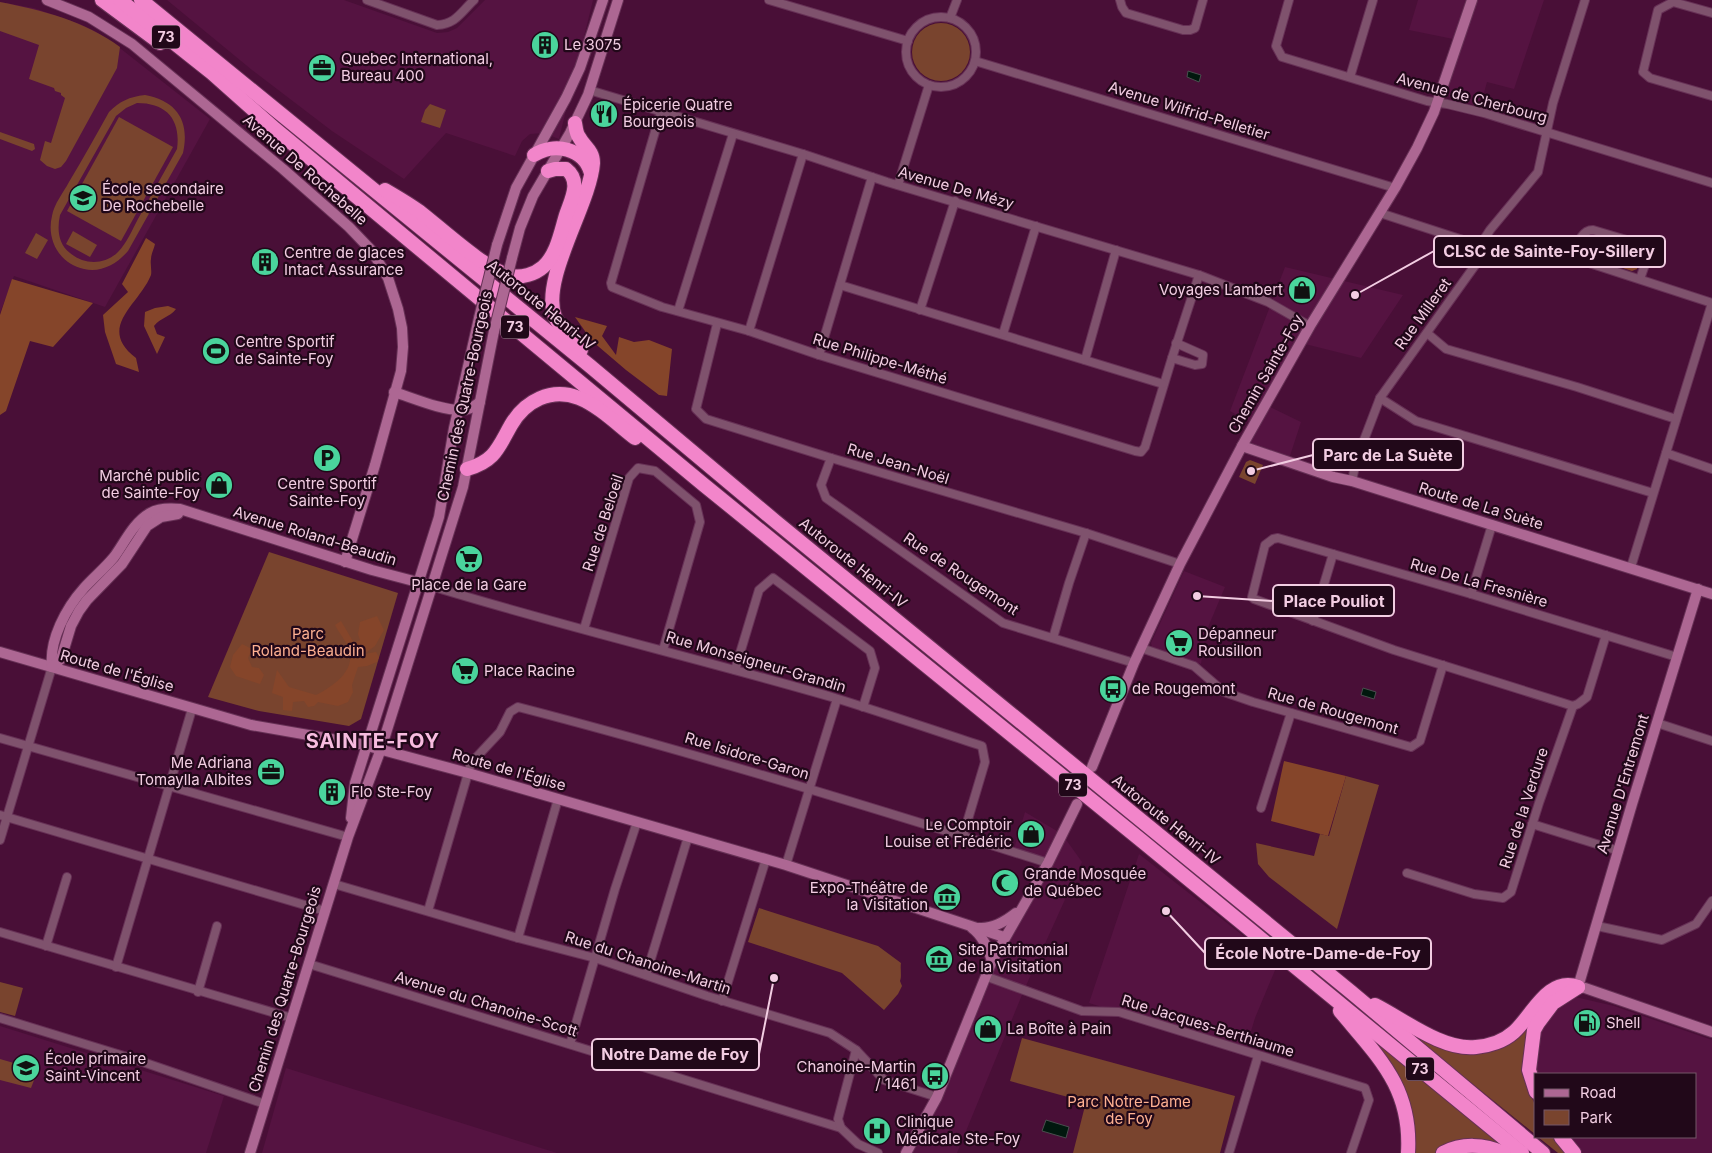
<svg xmlns="http://www.w3.org/2000/svg" width="1712" height="1153" font-family="Inter,sans-serif">
<style>
.built{fill:#551341}
.green{fill:#79442e;fill-rule:evenodd}
.forest{fill:#85452a}
.water{fill:#01180e;stroke:#494e4e}
.lines{fill:none;stroke-linecap:round;stroke-linejoin:round}
.street-casing{stroke:#673156;stroke-width:10}
.secondary-casing{stroke:#673156;stroke-width:12}
.highway-casing{stroke:#673156;stroke-width:16}
.street{stroke:#7f526d;stroke-width:8}
.secondary{stroke:#ad6793;stroke-width:10}
.highway{stroke:#f285ca;stroke-width:14}
.secondary-bridge-casing{stroke:#673156;stroke-width:12;stroke-linecap:butt}
.secondary-bridge{stroke:#ad6793;stroke-width:10}
.labels{text-anchor:middle;stroke-width:4.5;stroke-linejoin:round;paint-order:stroke}
.shield{fill:#210819;stroke:#b392a6;stroke-width:1}
.shield-label{font-size:14px;font-weight:bold;fill:#f2cde2}
.poi-label{font-size:15px;fill:#f2cde2;stroke:#210819;text-anchor:start}
.street-label{font-size:15px;fill:#f2cde2;stroke:#210819}
.park-label{font-size:15px;fill:#ffb192;stroke:#210819}
.district-label{font-size:20px;font-weight:bold;letter-spacing:1px;fill:#f7bcdf;stroke:#210819}
.leader{fill:none;stroke:#f2cde2;stroke-width:2}
.callout-dot{fill:#f2cde2;stroke:#210819;stroke-width:2}
.callout{fill:#210819;stroke:#f2cde2;stroke-width:2}
.callout-label{font-size:16px;text-anchor:middle;font-weight:bold;fill:#f2cde2}
</style>
<rect width="100%" height="100%" fill="#490f37"/>
<g class="built">
<path d="M167,0H344L437,33L448,32L457,28L485,0H593L559,139L544,133L530,134L522,141L515,156L446,133L404,179L332,131L252,70Z"/>
<path d="M1418,0H1544L1514,89L1487,82L1480,107L1449,97L1448,94L1458,40L1409,30Z"/>
<path d="M0,2L34,8L80,24L95,31L116,45L210,119L105,307L14,276L0,313Z"/>
<path d="M1285,267L1403,295L1361,358L1301,343L1266,405L1301,422L1288,462L1242,446L1254,425L1230,411Z"/>
<path d="M1184,571L1225,587L1206,632L1201,664L1152,647L1151,643Z"/>
<path d="M1025,812L1062,834L1082,862L1024,990L957,1153H906L937,1097L985,976L1047,863L1013,852Z"/>
<path d="M1139,854L1278,963L1255,1018L1245,1051L1089,1003Z"/>
<path d="M1571,996L1614,1006L1712,1040V1153H1582L1568,1137H1696V1074H1537L1536,1064L1539,1032L1553,1009Z"/>
<path d="M0,1026L224,1096L206,1153H0Z"/>
<path d="M286,1068L557,1153H262Z"/>
</g>
<g class="green">
<path d="M0,2C42,10 85,21 120,47L117,68L66,161L61,167L55,169L47,166L40,160L45,141L51,143L65,98L61,95V93L55,91L54,88L29,79L39,45L0,31Z"/>
<circle cx="941" cy="52" r="29"/>
<path d="M145,95C177,101 190,121 183,153L128,251C117,264 101,273 84,269C60,264 46,240 52,216C54,204 63,193 69,182C83,159 96,135 109,112C120,101 129,97 145,95ZM137,103C167,103 181,120 177,149C164,172 151,196 138,219C132,230 127,243 118,252C105,265 84,265 70,253C58,244 57,229 60,215L116,116L126,108Z"/>
<path d="M430,104L446,110L440,128L421,122L425,110Z"/>
<path d="M119,117L173,147L121,241L67,211Z"/>
<path d="M0,132L34,144L35,149L32,151L0,139Z"/>
<path d="M73,231L97,245L90,257L66,244Z"/>
<path d="M36,233L48,240L37,259L25,253Z"/>
<path d="M1250,460L1263,465L1255,484L1239,477L1246,462Z"/>
<path d="M269,552L398,593L361,719L349,726L259,711L208,697Z"/>
<path d="M1346,776L1379,785L1337,929L1269,877L1258,864L1256,843L1314,856L1320,834L1329,836Z"/>
<path d="M759,908L878,946L901,963C900,969 902,976 900,981L902,986L898,994L884,1010L842,973L748,942Z"/>
<path d="M0,982L23,988L15,1016L0,1012Z"/>
<path d="M1535,1020L1529,1090L1536,1108V1135L1397,1023L1459,1050Z"/>
<path d="M1366,1032L1507,1147L1439,1150L1435,1153H1412V1142Z"/>
<path d="M1022,1038L1235,1096L1220,1153H1073L1086,1102L1010,1081Z"/>
<path d="M0,1059L38,1070L31,1088L0,1080Z"/>
<path d="M1538,1137H1555L1569,1153H1558Z"/>
</g>
<g class="forest">
<path d="M1592,235L1637,250L1641,257L1637,269L1632,271L1585,256L1581,252L1586,237Z"/>
<path d="M146,238L155,244C154,249 151,254 151,259C150,264 152,270 151,275C139,305 96,327 136,358L139,372L116,364L105,332L103,315L128,292L122,284Z"/>
<path d="M12,279L93,303L53,347L30,341L6,411L0,415V315Z"/>
<path d="M168,306L176,309C170,317 160,318 154,326L157,334L165,337L157,354L144,326L145,312L155,308Z"/>
<path d="M575,317L607,326L602,336L616,355L619,337L634,342L649,340L672,349L667,396L659,395L626,370L592,341Z"/>
<path d="M377,616L384,630L375,646L364,654L376,652L379,657L377,662L367,666L358,667L352,685L353,692L348,702L338,706L318,702L314,706L308,707L304,701L293,702L292,711L283,710V697L272,693L277,670L289,687L316,695C332,687 356,671 349,650C347,642 339,633 335,625L341,621L354,643L360,640L358,634L360,622Z"/>
<path d="M242,644L252,649L248,658L252,667L259,668L264,675L260,684L236,676L230,667L233,655Z"/>
<path d="M1284,761L1346,776L1328,836L1271,821Z"/>
</g>
<g class="water">
<path d="M1188,71L1201,75L1199,82L1187,77Z"/>
<path d="M1363,688L1376,692L1374,699L1361,695Z"/>
<path d="M1046,1120L1069,1127L1066,1138L1042,1131Z"/>
</g>
<g class="lines">
<defs>
<g id="street">
<path d="M367,0L437,25C456,24 461,12 474,0"/>
<path d="M769,0L908,41"/>
<path d="M1120,0L1122,7L1126,13L1183,30H1190L1195,28L1203,0"/>
<path d="M1289,0L1276,46L1282,57L1427,101L1447,104L1484,113L1712,183"/>
<path d="M1712,13L1673,2L1658,10L1643,72L1650,78L1712,96"/>
<circle cx="941" cy="52" r="35"/>
<path d="M950,18L957,0"/>
<path d="M975,61L1395,188"/>
<path d="M1350,77L1373,0"/>
<path d="M589,90L803,154L887,182L1199,275L1268,302L1310,326"/>
<path d="M661,111L611,283L612,287L662,307L749,331L819,355L1135,451L1141,452L1145,447L1172,358L1199,275"/>
<path d="M898,185L929,85"/>
<path d="M1380,213L1463,240L1544,262L1583,261L1712,303"/>
<path d="M1572,261C1577,249 1579,230 1593,230L1640,244L1646,247L1649,253L1640,279"/>
<path d="M840,285L1163,384"/>
<path d="M920,310L955,201"/>
<path d="M678,311L733,134"/>
<path d="M717,324L696,409L706,419L831,458L1086,533L1180,564"/>
<path d="M749,331L803,154"/>
<path d="M1427,333L1446,349L1577,387L1676,419"/>
<path d="M1003,334L1036,226"/>
<path d="M819,355L872,177"/>
<path d="M1172,358L1195,365L1202,364L1203,355L1176,343"/>
<path d="M1085,360L1116,250"/>
<path d="M1380,398L1416,421L1653,493"/>
<path d="M1666,453L1712,469"/>
<path d="M831,458L821,485L826,498L1003,623L1134,663"/>
<path d="M1352,481L1356,461L1380,398L1476,264L1481,244L1490,230L1538,172L1553,103L1585,0"/>
<path d="M1631,567L1712,303"/>
<path d="M431,586C564,627 701,659 835,698C884,713 933,730 982,746L985,762L963,836"/>
<path d="M1471,594L1492,525"/>
<path d="M1313,621L1333,554"/>
<path d="M584,629L629,478L638,468L655,471L696,505L700,522L663,650"/>
<path d="M1053,638L1069,583L1086,533"/>
<path d="M1141,648L1194,666L1224,692L1253,702L1411,747L1420,741L1443,665"/>
<path d="M735,670L759,590L773,578L870,651L875,668L863,707"/>
<path d="M1573,706L1394,650L1254,599L1252,597L1265,545L1273,539L1278,538L1471,594L1677,657"/>
<path d="M1657,723L1712,741"/>
<path d="M0,738L348,837"/>
<path d="M1261,808L1291,713"/>
<path d="M0,815L325,911"/>
<path d="M1532,824L1619,851"/>
<path d="M0,840L52,667"/>
<path d="M786,865L837,699"/>
<path d="M1407,873L1474,894L1503,898L1511,892L1539,803L1573,706L1578,704L1587,697L1606,635"/>
<path d="M334,884L518,938L595,958L707,996L830,1033L856,1050L884,1080L937,1097"/>
<path d="M428,911L471,763L500,732L510,712L518,707C696,753 872,807 1048,863"/>
<path d="M1597,926L1662,940L1696,924L1712,901"/>
<path d="M0,932L292,1018"/>
<path d="M518,938L558,799"/>
<path d="M46,946L67,877"/>
<path d="M309,964L841,1128L858,1144L878,1153"/>
<path d="M116,967L192,709"/>
<path d="M646,975L688,837"/>
<path d="M985,976L1082,1011L1119,1012L1365,1088L1369,1100L1351,1153"/>
<path d="M198,992L217,926"/>
<path d="M722,1001L766,859"/>
<path d="M0,1018L137,1060L265,1104"/>
<path d="M570,1044L615,889L637,822"/>
<path d="M841,1128L838,1119L856,1050"/>
<path d="M1229,1153L1258,1056"/>
</g>
<g id="secondary">
<path d="M47,0L89,17L132,44L283,169L349,227L372,251L388,278L398,309L402,328L403,347L401,371L375,465L345,562"/>
<path d="M497,245L516,188L566,98L580,68L603,0"/>
<path d="M512,258L520,228L533,196L570,133L588,95L618,0"/>
<path d="M394,392C413,398 443,411 462,410C469,410 475,406 480,402"/>
<path d="M1242,446L1333,477L1352,481L1712,594"/>
<path d="M1698,589L1632,804L1578,987L1585,988L1712,1032"/>
<path d="M0,652L251,725L360,744L468,773L786,865L1004,937"/>
<path d="M52,667C49,640 66,608 84,588C94,577 105,568 114,557C125,542 133,523 150,513C159,508 170,508 180,509L372,570L425,584"/>
<path d="M52,667L61,659L71,626L79,611L87,600L122,564L147,526L161,517L178,514"/>
<path d="M1092,767L1134,663L1180,564L1242,446L1310,326L1395,188L1417,148L1434,112L1472,0"/>
<path d="M351,818L355,783L439,517L454,428L479,318"/>
<path d="M972,928C983,936 988,948 992,961"/>
<path d="M979,928C992,929 1006,921 1016,913"/>
<path d="M250,1153L348,837L381,749L463,487L494,331"/>
<path d="M906,1153L937,1097L992,961L1048,863L1077,804"/>
</g>
<g id="highway">
<path d="M102,0L160,43"/>
<path d="M120,0L212,73L275,129L704,485L1142,841L1522,1153"/>
<path d="M141,0L590,366L775,521L1351,992L1543,1153"/>
<path d="M575,123C576,128 576,133 579,137C584,147 593,150 593,163C590,205 540,279 555,317C561,330 572,340 581,350"/>
<path d="M534,155C554,142 584,148 591,173"/>
<path d="M385,190C397,197 409,204 420,212C442,229 487,271 511,276C522,278 535,274 543,267C557,255 561,231 566,215C571,200 582,181 566,169H555L548,171"/>
<path d="M467,469C495,461 498,448 511,425C525,401 551,387 579,398C599,406 618,425 635,438"/>
<path d="M1375,1005C1403,1019 1443,1051 1476,1047C1489,1046 1504,1041 1514,1032C1532,1016 1548,976 1578,987"/>
<path d="M1340,1011C1378,1057 1412,1087 1408,1153"/>
<path d="M1536,1092L1529,1070L1534,1030L1538,1023L1553,1003L1578,987"/>
<path d="M1561,1137L1574,1153"/>
<path d="M1443,1153C1462,1143 1484,1144 1504,1153"/>
</g>
</defs>
<use href="#street" class="street-casing"/>
<use href="#secondary" class="secondary-casing"/>
<use href="#highway" class="highway-casing"/>
<use href="#street" class="street"/>
<use href="#secondary" class="secondary"/>
<use href="#highway" class="highway"/>
<defs>
<g id="secondary-bridge">
<path d="M479,318L497,245"/>
<path d="M494,331L512,258"/>
</g>
</defs>
<use href="#secondary-bridge" class="secondary-bridge-casing"/>
<use href="#secondary-bridge" class="secondary-bridge"/>
</g>
<defs>
<symbol id="building-disc" viewBox="-11 -11 22 22"><circle r="9.5" fill="#4ad49c" stroke="#210819"/><path d="M-4-6H4V6H1V3H-1V6H-4ZM-2.5-4.3h1.7v1.8h-1.7ZM.8-4.3h1.7v1.8H.8ZM-2.5-1h1.7V.8h-1.7ZM.8-1h1.7V.8H.8Z" fill="#111"/></symbol>
<symbol id="office-disc" viewBox="-11 -11 22 22"><circle r="9.5" fill="#4ad49c" stroke="#210819"/><path d="M-6-3h4V-5.5h4V-3h4V5H-6ZM-1-4.5V-3h2v-1.5ZM-6 0V1H6V0Z" fill="#111"/></symbol>
<symbol id="restaurant-disc" viewBox="-11 -11 22 22"><circle r="9.5" fill="#4ad49c" stroke="#210819"/><path d="M-5-6h1v4h1v-4h1v4h1v-4h1v5L-1.5 .5V6h-2V.5L-5-1ZM5-6V6H3V1.5H1.5Q1.5-4 5-6Z" fill="#111"/></symbol>
<symbol id="school-disc" viewBox="-11 -11 22 22"><circle r="9.5" fill="#4ad49c" stroke="#210819"/><path d="M0-5L7-2L0 1L-7-2ZM-4 1L0 2.5L4 1V4Q0 6-4 4Z" fill="#111"/></symbol>
<symbol id="shop-disc" viewBox="-11 -11 22 22"><circle r="9.5" fill="#4ad49c" stroke="#210819"/><path d="M-5-2.5h2.3a2.7 3.5 0 0 1 5.4 0H5L5.5 6h-11ZM-1.5-2.5h3a1.5 2.3 0 0 0-3 0Z" fill="#111"/></symbol>
<symbol id="stadium-disc" viewBox="-11 -11 22 22"><circle r="9.5" fill="#4ad49c" stroke="#210819"/><path d="M0-5a6.5 5 0 1 0 0 10a6.5 5 0 1 0 0-10ZM-3.5-1.8h7v3.6h-7Z" fill="#111"/></symbol>
<symbol id="parking-disc" viewBox="-11 -11 22 22"><circle r="9.5" fill="#4ad49c" stroke="#210819"/><path d="M-3.5-5.5H1a3.5 3.5 0 0 1 0 7H-1V5.5H-3.5ZM-1-3.4V-.6H.8a1.4 1.4 0 0 0 0-2.8Z" fill="#111"/></symbol>
<symbol id="supermarket-disc" viewBox="-11 -11 22 22"><circle r="9.5" fill="#4ad49c" stroke="#210819"/><path d="M-6-5.5h2.5l.6 2H6L4.5 2H-2.5L-4.4-4H-6ZM-1.5 3.2a1.3 1.3 0 1 0 .1 0ZM3 3.2a1.3 1.3 0 1 0 .1 0Z" fill="#111"/></symbol>
<symbol id="bus-disc" viewBox="-11 -11 22 22"><circle r="9.5" fill="#4ad49c" stroke="#210819"/><path d="M-5-6H5V4H4V6H2V4H-2V6H-4V4H-5ZM-3.5-4V0h7V-4ZM-3.5 1.2v1.5H-2V1.2ZM2 1.2v1.5H3.5V1.2Z" fill="#111"/></symbol>
<symbol id="mosque-disc" viewBox="-11 -11 22 22"><circle r="9.5" fill="#4ad49c" stroke="#210819"/><path d="M3.5-4.9A6 6 0 1 0 3.5 4.9A5 5 0 1 1 3.5-4.9Z" fill="#111"/></symbol>
<symbol id="museum-disc" viewBox="-11 -11 22 22"><circle r="9.5" fill="#4ad49c" stroke="#210819"/><path d="M0-6L6-3V-2H-6V-3ZM-5-1h2V3h-2ZM-1-1h2V3h-2ZM3-1h2V3H3ZM-6 4H6V6H-6Z" fill="#111"/></symbol>
<symbol id="fuel-disc" viewBox="-11 -11 22 22"><circle r="9.5" fill="#4ad49c" stroke="#210819"/><path d="M-5.5-6h7V0h2V4h1.3V-2.5L3-4.5l.8-.8L6-3V5H2.5V1h-1V6h-7ZM-4.2-4.7v3.2H.2V-4.7Z" fill="#111"/></symbol>
<symbol id="hospital-disc" viewBox="-11 -11 22 22"><circle r="9.5" fill="#4ad49c" stroke="#210819"/><path d="M-5-5h3v3.5h4V-5h3V5h-3V1.5h-4V5h-3Z" fill="#111"/></symbol>
</defs>
<g fill-rule="evenodd">
<use href="#building-disc" x="529" y="29" width="32" height="32"/>
<use href="#office-disc" x="306" y="52" width="32" height="32"/>
<use href="#restaurant-disc" x="588" y="98" width="32" height="32"/>
<use href="#school-disc" x="67" y="182" width="32" height="32"/>
<use href="#building-disc" x="249" y="246" width="32" height="32"/>
<use href="#shop-disc" x="1286" y="274" width="32" height="32"/>
<use href="#stadium-disc" x="200" y="335" width="32" height="32"/>
<use href="#parking-disc" x="311" y="442" width="32" height="32"/>
<use href="#shop-disc" x="203" y="469" width="32" height="32"/>
<use href="#supermarket-disc" x="453" y="543" width="32" height="32"/>
<use href="#supermarket-disc" x="1163" y="627" width="32" height="32"/>
<use href="#supermarket-disc" x="449" y="655" width="32" height="32"/>
<use href="#bus-disc" x="1097" y="673" width="32" height="32"/>
<use href="#office-disc" x="255" y="756" width="32" height="32"/>
<use href="#building-disc" x="316" y="776" width="32" height="32"/>
<use href="#shop-disc" x="1015" y="818" width="32" height="32"/>
<use href="#mosque-disc" x="989" y="867" width="32" height="32"/>
<use href="#museum-disc" x="931" y="881" width="32" height="32"/>
<use href="#museum-disc" x="923" y="943" width="32" height="32"/>
<use href="#fuel-disc" x="1571" y="1007" width="32" height="32"/>
<use href="#shop-disc" x="972" y="1013" width="32" height="32"/>
<use href="#school-disc" x="10" y="1052" width="32" height="32"/>
<use href="#bus-disc" x="919" y="1060" width="32" height="32"/>
<use href="#hospital-disc" x="861" y="1115" width="32" height="32"/>
</g>
<g class="labels">
<g class="shield">
<rect x="152" y="25.5" width="28" height="23" rx="4"/>
<rect x="501" y="315.5" width="28" height="23" rx="4"/>
<rect x="1059" y="773.5" width="28" height="23" rx="4"/>
<rect x="1406" y="1057.5" width="28" height="23" rx="4"/>
</g>
<g class="shield-label">
<text x="166" y="42">73</text>
<text x="515" y="332">73</text>
<text x="1073" y="790">73</text>
<text x="1420" y="1074">73</text>
</g>
<g class="poi-label">
<text x="564" y="50">Le 3075</text>
<text x="341" y="64">Quebec International,<tspan x="341" dy="17">Bureau 400</tspan></text>
<text x="623" y="110">Épicerie Quatre<tspan x="623" dy="17">Bourgeois</tspan></text>
<text x="102" y="194">École secondaire<tspan x="102" dy="17">De Rochebelle</tspan></text>
<text x="284" y="258">Centre de glaces<tspan x="284" dy="17">Intact Assurance</tspan></text>
<text x="1283" y="295" text-anchor="end">Voyages Lambert</text>
<text x="235" y="347">Centre Sportif<tspan x="235" dy="17">de Sainte-Foy</tspan></text>
<text x="200" y="481" text-anchor="end">Marché public<tspan x="200" dy="17">de Sainte-Foy</tspan></text>
<text x="327" y="489" text-anchor="middle">Centre Sportif<tspan x="327" dy="17">Sainte-Foy</tspan></text>
<text x="469" y="590" text-anchor="middle">Place de la Gare</text>
<text x="1198" y="639">Dépanneur<tspan x="1198" dy="17">Rousillon</tspan></text>
<text x="484" y="676">Place Racine</text>
<text x="1132" y="694">de Rougemont</text>
<text x="252" y="768" text-anchor="end">Me Adriana<tspan x="252" dy="17">Tomaylla Albites</tspan></text>
<text x="351" y="797">Flo Ste-Foy</text>
<text x="1012" y="830" text-anchor="end">Le Comptoir<tspan x="1012" dy="17">Louise et Frédéric</tspan></text>
<text x="1024" y="879">Grande Mosquée<tspan x="1024" dy="17">de Québec</tspan></text>
<text x="928" y="893" text-anchor="end">Expo-Théâtre de<tspan x="928" dy="17">la Visitation</tspan></text>
<text x="958" y="955">Site Patrimonial<tspan x="958" dy="17">de la Visitation</tspan></text>
<text x="1606" y="1028">Shell</text>
<text x="1007" y="1034">La Boîte à Pain</text>
<text x="45" y="1064">École primaire<tspan x="45" dy="17">Saint-Vincent</tspan></text>
<text x="916" y="1072" text-anchor="end">Chanoine-Martin<tspan x="916" dy="17">/ 1461</tspan></text>
<text x="896" y="1127">Clinique<tspan x="896" dy="17">Médicale Ste-Foy</tspan></text>
</g>
<g class="street-label">
<text transform="translate(1472 98) rotate(15)" y="5">Avenue de Cherbourg</text>
<text transform="translate(1189 111) rotate(17)" y="5">Avenue Wilfrid-Pelletier</text>
<text transform="translate(305 170) rotate(41)" y="5">Avenue De Rochebelle</text>
<text transform="translate(956 188) rotate(16)" y="5">Avenue De Mézy</text>
<text transform="translate(541 305) rotate(39)" y="5">Autoroute Henri-IV</text>
<text transform="translate(1423 314) rotate(-54)" y="5">Rue Milleret</text>
<text transform="translate(880 359) rotate(17)" y="5">Rue Philippe-Méthé</text>
<text transform="translate(1266 374) rotate(-60)" y="5">Chemin Sainte-Foy</text>
<text transform="translate(465 396) rotate(-78)" y="5">Chemin des Quatre-Bourgeois</text>
<text transform="translate(898 464) rotate(17)" y="5">Rue Jean-Noël</text>
<text transform="translate(1481 506) rotate(17)" y="5">Route de La Suète</text>
<text transform="translate(603 523) rotate(-72)" y="5">Rue de Beloeil</text>
<text transform="translate(315 536) rotate(17)" y="5">Avenue Roland-Beaudin</text>
<text transform="translate(853 563) rotate(39)" y="5">Autoroute Henri-IV</text>
<text transform="translate(961 574) rotate(34)" y="5">Rue de Rougemont</text>
<text transform="translate(1479 583) rotate(16)" y="5">Rue De La Fresnière</text>
<text transform="translate(756 662) rotate(16)" y="5">Rue Monseigneur-Grandin</text>
<text transform="translate(117 671) rotate(16)" y="5">Route de l'Église</text>
<text transform="translate(1333 711) rotate(16)" y="5">Rue de Rougemont</text>
<text transform="translate(747 756) rotate(17)" y="5">Rue Isidore-Garon</text>
<text transform="translate(509 770) rotate(16)" y="5">Route de l'Église</text>
<text transform="translate(1623 784) rotate(-73)" y="5">Avenue D'Entremont</text>
<text transform="translate(1524 808) rotate(-72)" y="5">Rue de la Verdure</text>
<text transform="translate(1166 820) rotate(39)" y="5">Autoroute Henri-IV</text>
<text transform="translate(648 963) rotate(18)" y="5">Rue du Chanoine-Martin</text>
<text transform="translate(285 989) rotate(-73)" y="5">Chemin des Quatre-Bourgeois</text>
<text transform="translate(486 1004) rotate(17)" y="5">Avenue du Chanoine-Scott</text>
<text transform="translate(1208 1026) rotate(17)" y="5">Rue Jacques-Berthiaume</text>
</g>
<g class="park-label">
<text x="308" y="639">Parc<tspan x="308" dy="17">Roland-Beaudin</tspan></text>
<text x="1129" y="1107">Parc Notre-Dame<tspan x="1129" dy="17">de Foy</tspan></text>
</g>
<g class="district-label">
<text x="373" y="748">SAINTE-FOY</text>
</g>
</g>
<path class="leader" d="M1355 295L1434 251M1251 471L1313 455M1197 596L1273 601M1166 911L1205 953M774 978L759 1054"/>
<g class="callout-dot">
<circle cx="1355" cy="295" r="5"/>
<circle cx="1251" cy="471" r="5"/>
<circle cx="1197" cy="596" r="5"/>
<circle cx="1166" cy="911" r="5"/>
<circle cx="774" cy="978" r="5"/>
</g>
<g class="callout">
<rect x="1434" y="236" width="231" height="31" rx="5"/>
<rect x="1313" y="439" width="150" height="31" rx="5"/>
<rect x="1273" y="585" width="121" height="31" rx="5"/>
<rect x="1205" y="938" width="226" height="31" rx="5"/>
<rect x="592" y="1039" width="167" height="31" rx="5"/>
</g>
<g class="callout-label">
<text x="1549" y="257">CLSC de Sainte-Foy-Sillery</text>
<text x="1388" y="461">Parc de La Suète</text>
<text x="1334" y="607">Place Pouliot</text>
<text x="1318" y="959">École Notre-Dame-de-Foy</text>
<text x="675" y="1060">Notre Dame de Foy</text>
</g>
<rect x="1534" y="1073" width="162" height="65" fill="#210819" stroke="#755769"/>
<rect x="1544" y="1089" width="25" height="8" fill="#ad6793" stroke="#755769"/>
<text x="1580" y="1098" font-size="15" fill="#f2cde2">Road</text>
<rect x="1544" y="1110" width="25" height="15" fill="#79442e" stroke="#755769"/>
<text x="1580" y="1123" font-size="15" fill="#f2cde2">Park</text>
</svg>
